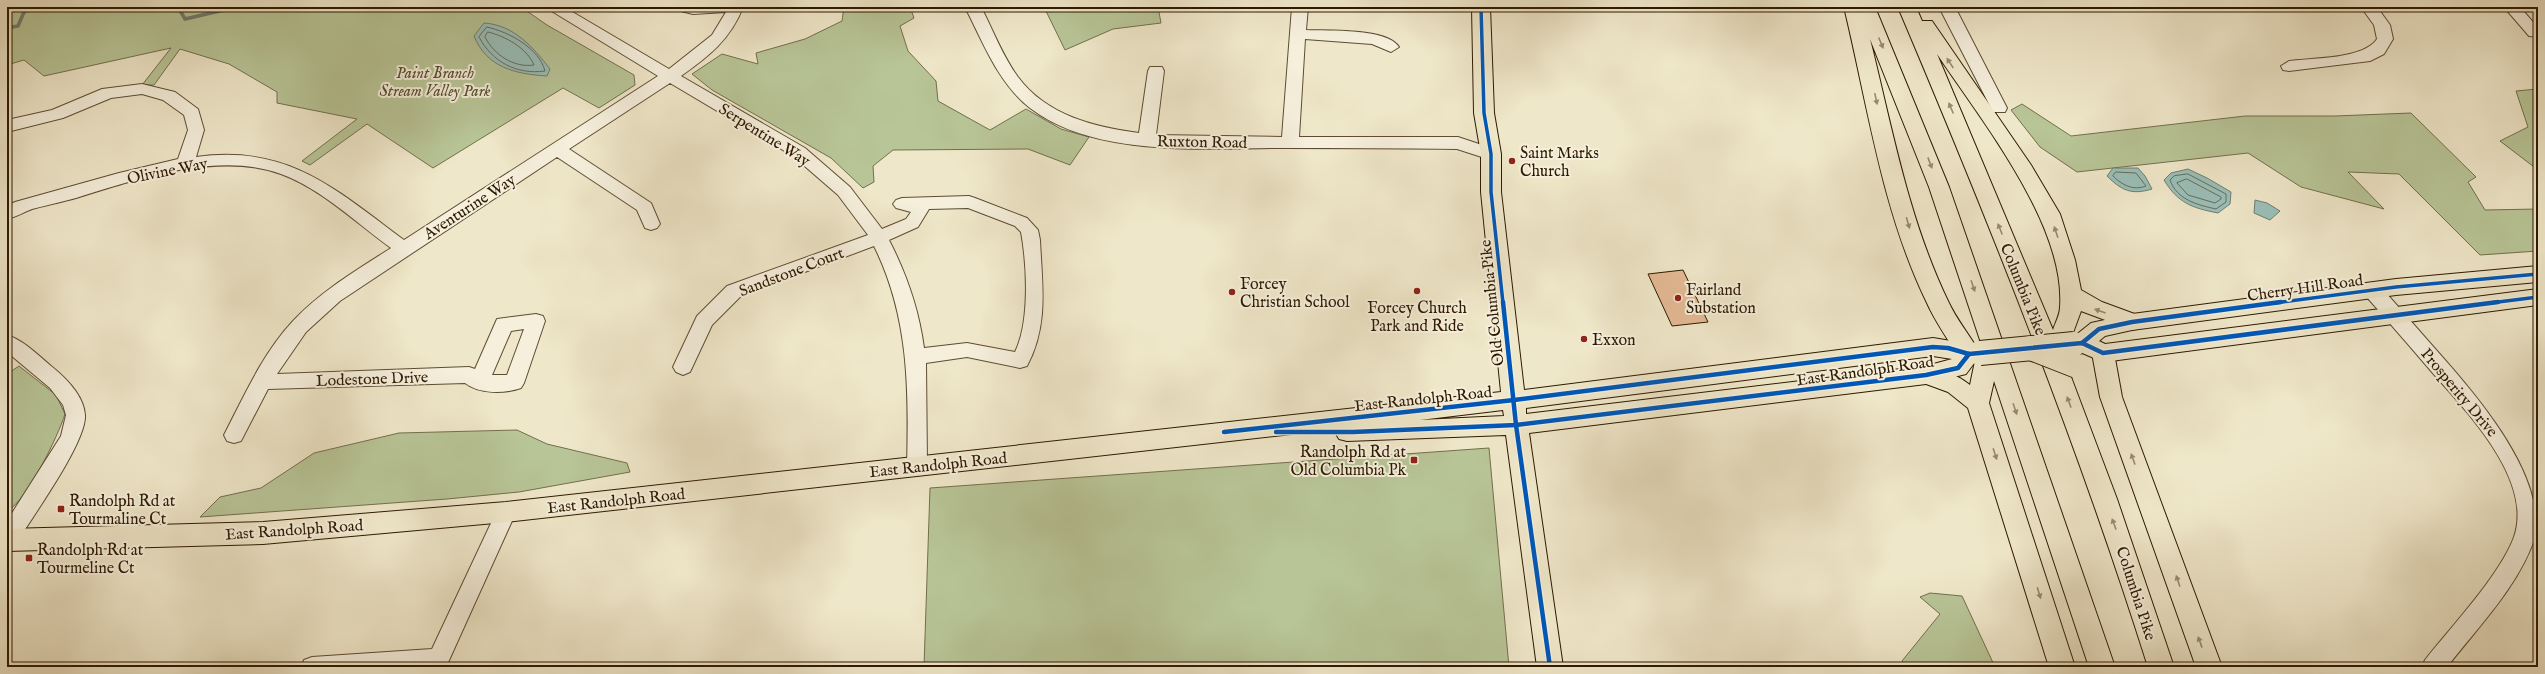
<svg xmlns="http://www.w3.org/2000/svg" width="2545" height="674" font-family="'IM FELL English',serif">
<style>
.green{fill:#b8c597;stroke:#736f4c}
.water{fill:#9abfb9;stroke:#6f7d6f}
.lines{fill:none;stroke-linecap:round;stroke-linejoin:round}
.shore{stroke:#646c5c;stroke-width:1}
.stream{stroke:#6f7d6f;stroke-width:3.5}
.building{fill:#e3b994;stroke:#2e1900}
.minor-casing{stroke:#5e4c32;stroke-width:2}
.major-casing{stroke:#2e1900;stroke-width:2}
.highway-casing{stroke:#2e1900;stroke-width:2}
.minor{fill:#f5efdc;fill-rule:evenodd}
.major{fill:#efe7c9;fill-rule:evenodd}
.highway{fill:#efe7c9;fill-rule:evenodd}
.major-bridge-casing{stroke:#2e1900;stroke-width:26;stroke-linecap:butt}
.highway-bridge-casing{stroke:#2e1900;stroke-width:26;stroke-linecap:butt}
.major-bridge{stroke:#efe7c9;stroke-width:24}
.highway-bridge{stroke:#efe7c9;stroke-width:24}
.cycleway-far1-casing{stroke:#f5efdc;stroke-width:5.5}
.cycleway-casing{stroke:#f5efdc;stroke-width:7}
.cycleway-far1{stroke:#0057b8;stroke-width:3.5}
.cycleway{stroke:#0057b8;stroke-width:4.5}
.oneway{fill:#988a6f}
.poi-dot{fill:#8f2418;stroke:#f5efdc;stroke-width:1.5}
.labels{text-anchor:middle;stroke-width:4;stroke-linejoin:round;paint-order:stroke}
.park-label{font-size:16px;font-style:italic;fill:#574d2d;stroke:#f5efdc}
.street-label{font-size:16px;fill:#2e1900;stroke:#f5efdc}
.poi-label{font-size:16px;fill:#2e1900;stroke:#f5efdc;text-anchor:start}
</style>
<rect width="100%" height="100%" fill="#efe7c9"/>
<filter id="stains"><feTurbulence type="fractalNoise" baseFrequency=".005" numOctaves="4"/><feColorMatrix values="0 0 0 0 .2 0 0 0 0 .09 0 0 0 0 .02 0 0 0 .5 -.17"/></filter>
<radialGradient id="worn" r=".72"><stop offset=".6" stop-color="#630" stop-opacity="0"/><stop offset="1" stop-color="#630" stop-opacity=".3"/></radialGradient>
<g class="green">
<path d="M7,7H521L547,25L634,75L635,85L599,108L563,88L433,168L367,124L310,165L302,161L357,119L277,103V92L229,64L180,49L154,85H142L171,48L44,76L24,60L7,65Z"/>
<path d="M844,7H910L914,18L900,26L908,51L936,81L938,101L990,130L1026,109L1061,129L1089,137L1070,165L1028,149L893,150L873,166L874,182L863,188L831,158L712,90L692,74L722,54L758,64L756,53L805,39L842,21Z"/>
<path d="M1044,7H1158L1161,23L1113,29L1065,50Z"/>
<path d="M2538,89V170L2500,141L2528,127L2516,91Z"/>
<path d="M2022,104L2071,136L2245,116H2335L2411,113L2476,177L2468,182L2485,210L2538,209V251L2480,255L2399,174L2348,172L2384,209L2301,187L2248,153L2077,172L2040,147L2011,110Z"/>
<path d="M19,366L56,395L65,414C58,436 27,501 7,511V374Z"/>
<path d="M517,430L547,444L627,463L630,472L519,492L447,499L200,517L220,497L261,488L314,453L399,433Z"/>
<path d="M1489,448L1509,667H924L930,488Z"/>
<path d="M1930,593L1962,596L1995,667H1906L1902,661L1940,614L1920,597Z"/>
</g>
<g class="water">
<path d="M484,23C514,25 533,47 550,69L547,76C516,74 487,68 474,36Z"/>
<path d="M2113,168H2138L2145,176L2152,189C2132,195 2122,191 2107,176Z"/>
<path d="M2188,169L2207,178L2231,192L2230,204L2218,213C2192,208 2178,203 2164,180L2171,173Z"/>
<path d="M2255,200L2267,203L2280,211L2270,220L2254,213Z"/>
</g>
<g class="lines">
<g class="shore">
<path d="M487,27C509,32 539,48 545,71C517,75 492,62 479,37Z"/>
<path d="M488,32C505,36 527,48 534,65C514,68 494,55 485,37Z"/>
<path d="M2116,172L2136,173L2146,186C2133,191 2122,185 2113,176Z"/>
<path d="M2188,174L2226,194V202L2216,209C2198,205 2177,200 2170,180L2174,176Z"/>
<path d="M2187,179L2221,197V199L2215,203L2188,195L2177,183Z"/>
</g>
<g class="stream">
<path d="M128,7L137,10L147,7"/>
<path d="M178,7L185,19L237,7"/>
<path d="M263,7L262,9L299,7"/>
<path d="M7,28L18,26L24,12L34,7"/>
</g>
</g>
<path class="building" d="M1683,270L1708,322L1672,326L1648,274Z"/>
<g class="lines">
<defs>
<g id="minor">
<path d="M545,7H564L669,69L712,35L726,12L693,14L677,10L674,7H743C731,39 708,57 681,76L805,148L850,187L882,229L906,219L911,212L896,208L893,204L896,200L902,198L969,196L975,198L1027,218L1038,230L1040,240C1042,285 1049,325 1027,366L1020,368L967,357L926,363L927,466L924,472L917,474L910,472L907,466C909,390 909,316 874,246L741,296L712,325L690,372L683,375L676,372L673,367L697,316L727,286L868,235L838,195L793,156L670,83L569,149L651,203L660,224L657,228L651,230L645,228L637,210L557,157L340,301L306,332L277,374L469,367L475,369L497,319L536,314L543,316L545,321L524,383L521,388C504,394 479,394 465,383L268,389L241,441L234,443L227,441L224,435C244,396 263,353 293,321C321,291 357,270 391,248C356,223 322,189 281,174C219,151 137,179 76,198C62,202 47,205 32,209C24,212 16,217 7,219V206L15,202L119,173L178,159L188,130L184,115L163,100L142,94L111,98L63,118L7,132V120L52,110L102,89L142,84L175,92L198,109L204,130L196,157C288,144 335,189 404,240L658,76ZM968,208L1015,226L1021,232C1027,265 1030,322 1015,352L967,343L924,348C919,310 907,275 889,240L918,227L929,209ZM524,329L507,375H492L511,331Z"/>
<path d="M965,7H981C993,30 1003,57 1018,77C1047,116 1095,127 1139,133L1148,71L1150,67H1162L1164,71L1156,135L1282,137L1292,7H1308L1306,30C1328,31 1387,28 1399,47L1391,52L1372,44L1305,39L1299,137H1458L1497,150L1499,154L1497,158L1491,160L1457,149C1399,148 1340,148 1282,148C1204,148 1095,158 1030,108C998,83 983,42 965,7Z"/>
<path d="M1939,7H1955L2007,108L2005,112H1993L1991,108Z"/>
<path d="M2361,7H2377L2390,25L2393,39L2384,54L2370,61L2289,71L2283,70L2281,66L2289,61C2313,58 2364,59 2377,39L2374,25Z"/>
<path d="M2504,7H2520L2538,28V37L2529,36Z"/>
<path d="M2372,283L2379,285C2401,310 2423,335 2445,360C2481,401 2545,477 2535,537C2519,586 2478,627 2447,667H2422L2425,660C2451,627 2500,575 2514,537C2534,479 2465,410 2431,371C2409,345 2387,320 2365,295L2363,290L2365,285Z"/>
<path d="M7,335C23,340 38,355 51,366C66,378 84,396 85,415C87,442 30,520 15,545L7,548V521L61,436L66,415L63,405L50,388L7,352Z"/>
<path d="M506,503L513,506L516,512L446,667H301L304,660L312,657L432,649L499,506Z"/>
</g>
<g id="major">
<path d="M1472,7H1490L1494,113L1501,154V192L1524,390L1933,338L1988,347L1991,353L1988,359L1975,362L1966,374L1926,384L1529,433L1563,667H1537L1506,435L1347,441L1339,439L1335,432L1337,429L506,522L263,544L7,551V529L263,522L506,502L1501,392L1481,192V154L1474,113ZM1933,356L1952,359L1926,366L1526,414V408ZM1503,410L1504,416L1420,420Z"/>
<path d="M2538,266V282L2396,295L2132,330L2105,336L2099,341L2105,344L2538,289V305L2103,362L2080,352L2066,350L2063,344L2066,338L2076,335L2091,323L2132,314L2396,279Z"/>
</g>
<g id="highway">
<path d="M1844,7H1875L1949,187L2115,667H2089L1994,381L1989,403L2075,667H2049L1968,408L1948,392L1918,381L1915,375L1918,369C1933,364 1958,375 1970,385L1975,361L1969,363L1961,360C1949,341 1936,323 1927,303C1882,211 1868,106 1844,7ZM1870,39L1929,187L1982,346L1978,350C1969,334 1956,319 1948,301C1908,218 1892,127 1870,39Z"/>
<path d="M1898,7H1916L1922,21H1932L2031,165L2060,214L2075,260L2081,290L2102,302L2140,316L2143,322L2140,328L2132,330L2081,311L2066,352L2062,353L2117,499L2174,667H2148C2077,442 1990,224 1898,7ZM1937,54C1981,120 2066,225 2060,307C2060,315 2055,323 2053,330Z"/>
<path d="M2103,344L2111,347L2114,353L2122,397L2222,667H2196L2100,397L2092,353L2095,347Z"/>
</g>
</defs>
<use href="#minor" class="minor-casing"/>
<use href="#major" class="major-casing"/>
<use href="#highway" class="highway-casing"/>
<use href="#minor" class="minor"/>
<use href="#major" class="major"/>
<use href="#highway" class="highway"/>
<defs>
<path id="major-bridge" d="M1980,353L2074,344"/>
<path id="highway-bridge" d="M2031,348L2077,366"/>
</defs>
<use href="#major-bridge" class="major-bridge-casing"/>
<use href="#highway-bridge" class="highway-bridge-casing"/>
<use href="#major-bridge" class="major-bridge"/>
<use href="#highway-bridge" class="highway-bridge"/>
<defs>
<g id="cycleway-far1">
<path d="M1481,7L1484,113L1491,154V192L1503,303"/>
<path d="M2274,303L2396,287L2538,274"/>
<path d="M2490,303L2538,297"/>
</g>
<g id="cycleway">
<path d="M1503,302L1516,425L1550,667"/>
<path d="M2082,343L2099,329L2132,322L2281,302"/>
<path d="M1224,432L1514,400L1933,347L1948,348L1969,354L2082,343L2103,353L2498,302"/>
<path d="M1276,432H1353L1516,425L1926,375L1958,368L1969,354"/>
</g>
</defs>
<use href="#cycleway-far1" class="cycleway-far1-casing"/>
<use href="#cycleway" class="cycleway-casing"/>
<use href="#cycleway-far1" class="cycleway-far1"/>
<use href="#cycleway" class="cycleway"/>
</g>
<defs><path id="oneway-solid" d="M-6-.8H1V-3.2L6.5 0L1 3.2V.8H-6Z"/></defs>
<g class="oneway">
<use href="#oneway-solid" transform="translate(1881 43) rotate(67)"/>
<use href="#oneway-solid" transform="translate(1950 63) rotate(-123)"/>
<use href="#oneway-solid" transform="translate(1876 99) rotate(78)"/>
<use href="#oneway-solid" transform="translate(1951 108) rotate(-113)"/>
<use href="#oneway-solid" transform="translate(1930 163) rotate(69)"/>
<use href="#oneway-solid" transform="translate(1908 223) rotate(74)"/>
<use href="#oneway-solid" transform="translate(2000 229) rotate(-112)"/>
<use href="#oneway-solid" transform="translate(2056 232) rotate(-109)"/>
<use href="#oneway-solid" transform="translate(1973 286) rotate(71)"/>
<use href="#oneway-solid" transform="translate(2100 311) rotate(-160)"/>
<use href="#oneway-solid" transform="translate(2069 402) rotate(-110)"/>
<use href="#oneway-solid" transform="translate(2015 409) rotate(71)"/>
<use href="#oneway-solid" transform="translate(1995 454) rotate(72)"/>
<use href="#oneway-solid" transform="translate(2133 459) rotate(-110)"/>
<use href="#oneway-solid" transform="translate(2114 524) rotate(-110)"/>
<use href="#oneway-solid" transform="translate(2178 581) rotate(-109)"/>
<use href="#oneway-solid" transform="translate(2039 593) rotate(73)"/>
<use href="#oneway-solid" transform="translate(2200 642) rotate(-110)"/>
</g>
<g class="poi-dot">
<circle cx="1512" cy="161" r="4"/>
<circle cx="1417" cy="291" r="4"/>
<circle cx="1232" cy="292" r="4"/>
<circle cx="1678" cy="298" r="4"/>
<circle cx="1584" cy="339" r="4"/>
<rect x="1410" y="456" width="8" height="8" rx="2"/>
<rect x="57" y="505" width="8" height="8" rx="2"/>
<rect x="25" y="554" width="8" height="8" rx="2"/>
</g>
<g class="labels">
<g class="park-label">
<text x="435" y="78">Paint Branch<tspan x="435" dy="18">Stream Valley Park</tspan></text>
</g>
<g class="street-label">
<text transform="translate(765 134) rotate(32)" y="6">Serpentine Way</text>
<text transform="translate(1202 141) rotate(1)" y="6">Ruxton Road</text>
<text transform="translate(167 170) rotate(-11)" y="6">Olivine Way</text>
<text transform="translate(469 206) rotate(-33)" y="6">Aventurine Way</text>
<text transform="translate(791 271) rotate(-21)" y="6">Sandstone Court</text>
<text transform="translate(2305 287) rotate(-8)" y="6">Cherry Hill Road</text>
<text transform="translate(2024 289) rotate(68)" y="6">Columbia Pike</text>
<text transform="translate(1491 303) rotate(-96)" y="6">Old Columbia Pike</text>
<text transform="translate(1865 370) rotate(-8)" y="6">East Randolph Road</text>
<text transform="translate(372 378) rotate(-2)" y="6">Lodestone Drive</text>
<text transform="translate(2460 392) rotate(50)" y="6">Prosperity Drive</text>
<text transform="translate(1423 398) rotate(-6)" y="6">East Randolph Road</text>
<text transform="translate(938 464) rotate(-6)" y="6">East Randolph Road</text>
<text transform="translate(616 500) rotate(-6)" y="6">East Randolph Road</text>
<text transform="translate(294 529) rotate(-4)" y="6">East Randolph Road</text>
<text transform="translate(2137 593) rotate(72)" y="6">Columbia Pike</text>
</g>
<g class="poi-label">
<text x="1520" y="158">Saint Marks<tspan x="1520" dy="18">Church</tspan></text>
<text x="1240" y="289">Forcey<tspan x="1240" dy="18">Christian School</tspan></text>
<text x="1686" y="295">Fairland<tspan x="1686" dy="18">Substation</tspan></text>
<text x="1417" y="313" text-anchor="middle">Forcey Church<tspan x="1417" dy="18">Park and Ride</tspan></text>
<text x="1592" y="345">Exxon</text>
<text x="1406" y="457" text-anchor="end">Randolph Rd at<tspan x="1406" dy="18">Old Columbia Pk</tspan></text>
<text x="69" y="506">Randolph Rd at<tspan x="69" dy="18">Tourmaline Ct</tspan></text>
<text x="37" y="555">Randolph Rd at<tspan x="37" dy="18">Tourmeline Ct</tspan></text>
</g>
</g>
<rect width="2545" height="674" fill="none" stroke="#efe7c9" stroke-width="24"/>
<rect x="8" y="8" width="2529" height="658" fill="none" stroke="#2e1900" stroke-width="2"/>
<rect x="12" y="12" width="2521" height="650" fill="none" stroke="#2e1900"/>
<rect width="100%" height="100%" filter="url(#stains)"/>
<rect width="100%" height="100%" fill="url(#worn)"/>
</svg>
